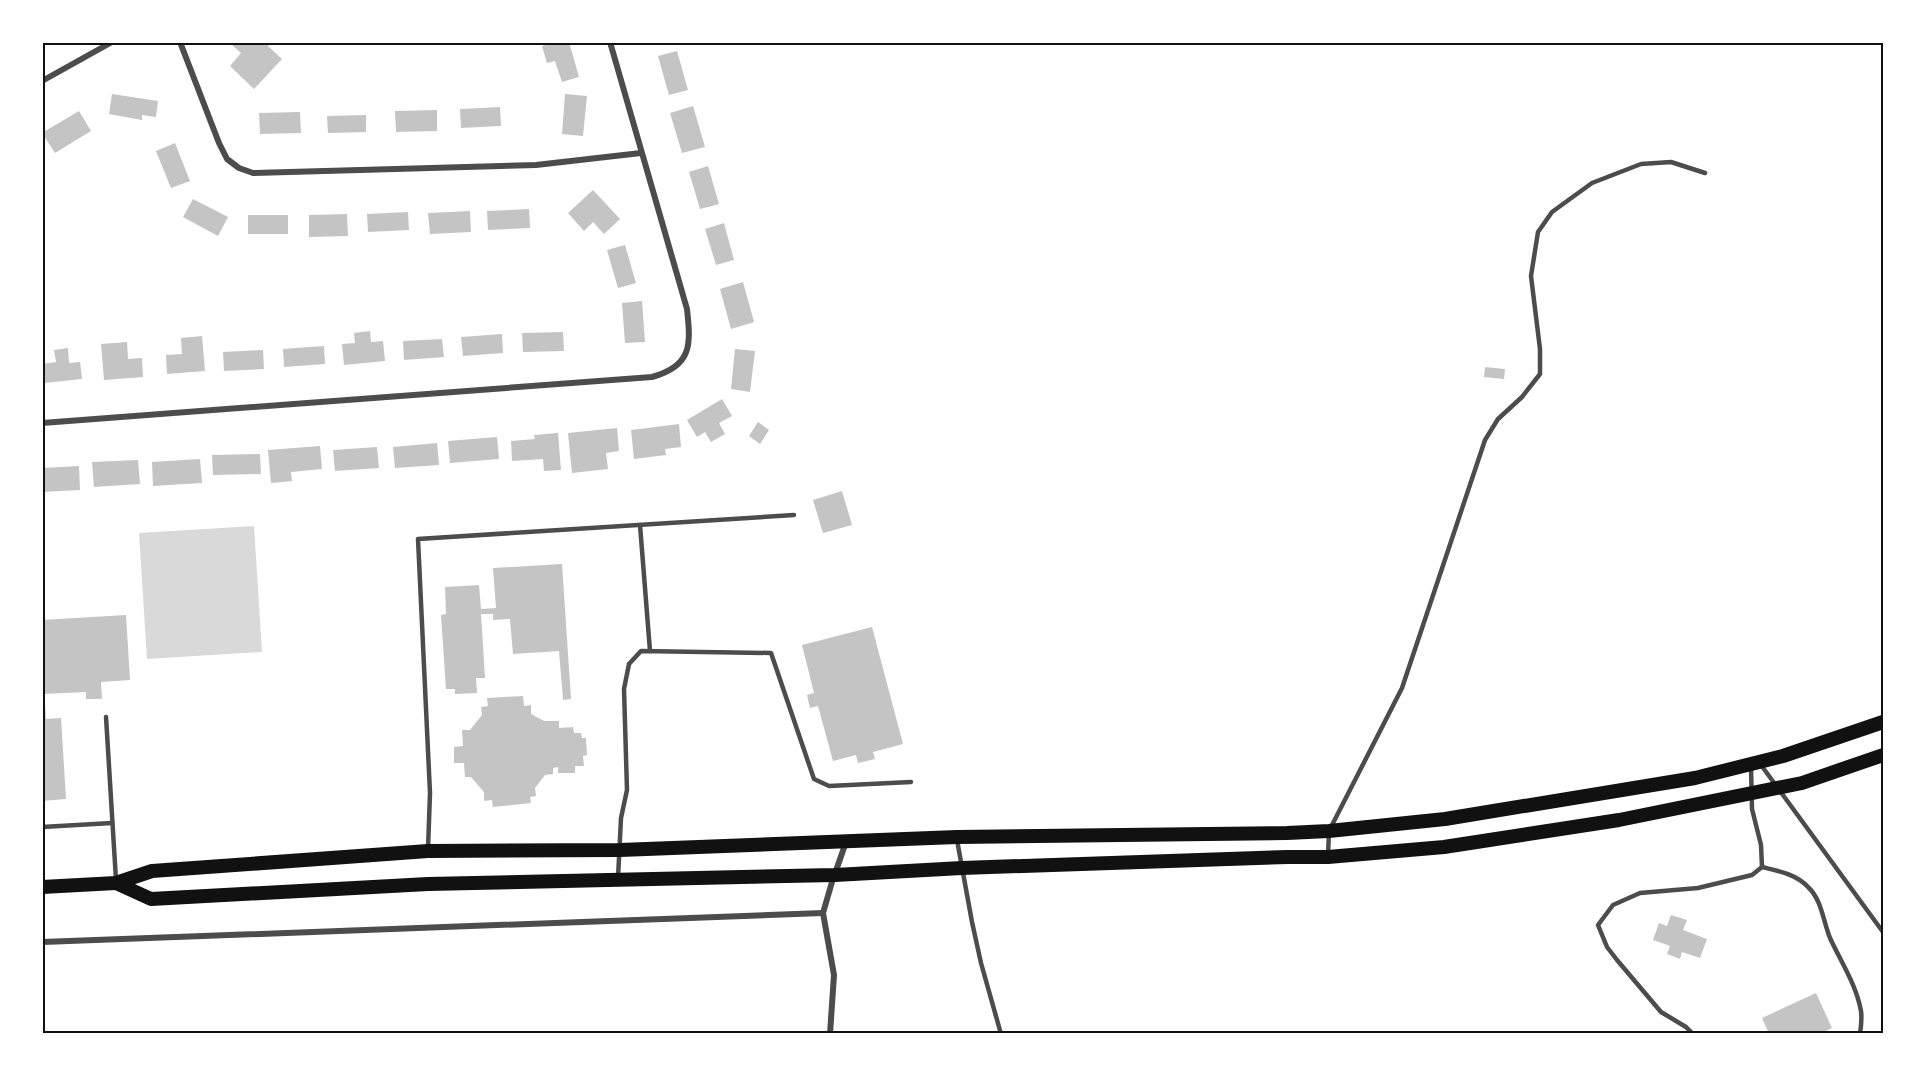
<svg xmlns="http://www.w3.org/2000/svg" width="1925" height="1076" font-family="Helvetica,sans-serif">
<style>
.water{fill:#d9d9d9}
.building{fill:#c4c4c4}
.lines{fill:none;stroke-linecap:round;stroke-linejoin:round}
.service{stroke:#4c4c4c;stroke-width:4.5}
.minor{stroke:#4c4c4c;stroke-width:6}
.primary{stroke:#111;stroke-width:14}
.neatline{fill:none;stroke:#111;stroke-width:2}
</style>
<rect width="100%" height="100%" fill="#fff"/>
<path class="water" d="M254,526L262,652L147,659L139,533Z"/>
<g class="building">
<path d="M233,42H271L268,46L282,59L254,89L230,66L241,53L231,44Z"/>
<path d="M556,42H569L579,77L562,82L555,61L547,63L542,46Z"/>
<path d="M677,51L688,90L669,95L658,56Z"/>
<path d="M112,94L158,101L156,117L142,115V120L109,114Z"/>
<path d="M565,94L587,96L583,136L562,134Z"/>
<path d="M693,106L705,147L682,153L670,113Z"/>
<path d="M500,107L501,126L461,128L460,109Z"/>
<path d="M437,110V131L396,132L395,111Z"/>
<path d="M79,111L91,131L55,153L42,133Z"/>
<path d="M300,112L301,133L260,134L259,113Z"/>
<path d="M366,115V132L328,133L327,116Z"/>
<path d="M175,143L190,181L171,188L156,151Z"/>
<path d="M708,166L719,204L700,209L689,172Z"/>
<path d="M593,190L620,219L604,234L593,222L584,231L568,213Z"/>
<path d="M193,199L228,217L218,236L183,217Z"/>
<path d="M529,209L530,228L488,230L487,211Z"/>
<path d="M470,211L471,232L430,234L428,213Z"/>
<path d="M408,212L409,230L368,232L367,214Z"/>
<path d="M347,214L348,236L309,237V215Z"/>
<rect x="248" y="215" width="40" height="19"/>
<path d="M724,223L734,260L716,265L705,229Z"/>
<path d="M625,245L636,283L618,288L607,250Z"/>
<path d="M743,282L754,322L731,329L720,289Z"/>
<path d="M642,301L645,342L625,343L622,303Z"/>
<path d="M370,331L371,342L383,341L385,361L344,365L342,344L355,343L354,333Z"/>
<path d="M563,332L564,351L523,352L522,333Z"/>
<path d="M502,334L503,353L463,356L461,337Z"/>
<path d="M202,336L205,371L167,374L166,355L182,354L181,338Z"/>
<path d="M442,339L444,357L404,360L403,341Z"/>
<path d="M127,342L128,359L142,358L143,377L104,380L101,344Z"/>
<path d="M324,346L325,364L284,367L283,349Z"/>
<path d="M68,348L69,363L80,362L82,379L44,383L42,364L56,362L54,350Z"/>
<path d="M735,349L755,351L750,392L731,389Z"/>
<path d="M263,350L264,369L224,371L223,352Z"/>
<path d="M1485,367L1505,369L1504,379L1484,377Z"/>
<path d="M722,399L732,416L719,423L725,434L711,442L705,432L697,437L687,420Z"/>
<path d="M758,422L769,430L760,444L749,436Z"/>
<path d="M679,424L681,447L665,449L666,455L634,459L631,430Z"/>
<path d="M617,428L619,451L606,453L608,469L572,473L568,433Z"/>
<path d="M558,433L561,470L544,471L543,459L512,461L511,441L535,439L534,435Z"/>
<path d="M497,437L499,459L450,463L448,441Z"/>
<path d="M437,443L439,465L395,468L393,447Z"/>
<path d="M320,446L322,469L291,472L292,481L271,483L268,450Z"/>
<path d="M377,447L379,468L335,471L333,450Z"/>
<path d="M260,454L261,474L213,475L212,455Z"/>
<path d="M200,459L202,483L153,486L152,462Z"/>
<path d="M138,460L140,484L94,487L92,462Z"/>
<path d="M79,466L80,490L42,492V468Z"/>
<path d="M842,491L852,525L823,533L813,500Z"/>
<path d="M562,564L571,699L563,700L559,651L513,654L510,619L493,620V614H481L485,678H476L477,693L455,694V689H446L441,615L446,614L445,587L479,585L481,609L496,608L493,568Z"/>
<path d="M126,615L130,680L101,682L102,699H86V692L42,694V620Z"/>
<path d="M872,627L903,744L873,752L875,759L858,763L856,755L833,761L818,706L810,708L807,695L814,693L802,645Z"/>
<path d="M523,696L524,706L531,705V714L544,721H559V728L573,727L574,733H581L582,738H586L587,755L583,756L584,766H575V773H558V767L553,768V774L545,775L535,788L536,796L530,797L531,803L493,807L492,800L484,801V792L471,777H465L464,763H454V747L463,746L462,730H470L482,715L481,707L488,706L487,698Z"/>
<path d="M42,705H45L46,719L61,718L66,799L42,801Z"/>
<path d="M1671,915L1687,920L1683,930L1707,939L1700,958L1682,952L1680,959L1667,954L1670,946L1653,940L1659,923L1667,926Z"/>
<path d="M1816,993L1832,1028L1819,1034H1769L1762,1018Z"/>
</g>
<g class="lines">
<g class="service">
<path d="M640,525L650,651"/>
<path d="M106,717L116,880"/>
<path d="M1761,765L1883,932"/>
<path d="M1751,767L1752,809L1761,845L1762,867"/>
<path d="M42,827L112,823"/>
<path d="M957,840L972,922L981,963L1001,1034"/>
<path d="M428,849L430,793L418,539L794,515"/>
<path d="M1328,855L1329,831L1402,688L1485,440L1498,419L1522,397L1540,374V349L1531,276L1538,232L1552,212L1592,183L1641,164L1671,162L1705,173"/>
<path d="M618,878L621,818L627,790L624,689L629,664L641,651L771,653L814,779L829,786L911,782"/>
<path d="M1693,1034L1686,1027L1661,1012L1617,960L1607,947L1598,925L1613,905L1640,893L1698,888L1752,875L1762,867C1778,871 1796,874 1808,887C1822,900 1823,921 1830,938C1841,962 1856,984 1861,1011C1862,1018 1861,1027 1860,1034"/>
</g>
<g class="minor">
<path d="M180,42L219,143L227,159L239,168L253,173L536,165L641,153"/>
<path d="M42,81L112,42"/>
<path d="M42,423L652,377C692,366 691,345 687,309L610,42"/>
<path d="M42,942L823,913"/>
<path d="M830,1034L834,975L823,913L832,882L846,842"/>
</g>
<g class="primary">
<path d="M116,883L151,899L428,884L835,875L962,868L1288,857H1328L1444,847L1619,820L1802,783L1883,755"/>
<path d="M42,887L116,883L152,871L428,851L620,850L957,837L1287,833L1329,831L1445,819L1695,778L1783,756L1883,722"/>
</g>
</g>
<rect width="1925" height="1076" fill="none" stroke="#ffffff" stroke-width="87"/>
<rect x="44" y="44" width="1838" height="988" class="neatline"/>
</svg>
